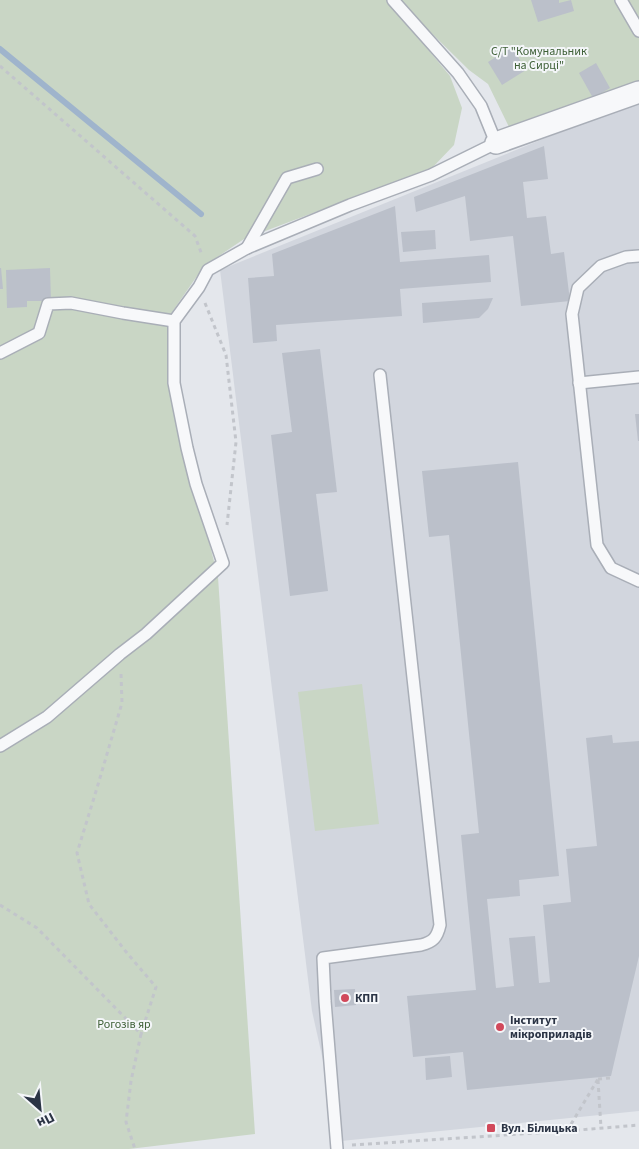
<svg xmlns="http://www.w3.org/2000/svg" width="639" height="1149" font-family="'Source Sans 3',sans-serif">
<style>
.built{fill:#d2d6de}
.green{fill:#c9d6c5}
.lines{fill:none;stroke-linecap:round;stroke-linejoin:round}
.stream{stroke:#9fb4cc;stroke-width:6}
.building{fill:#bbc0ca}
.service-casing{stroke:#a9aeb7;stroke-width:14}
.minor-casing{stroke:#a9aeb7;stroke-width:24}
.path{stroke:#c2c5cb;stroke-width:3;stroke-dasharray:4 4;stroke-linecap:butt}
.service{stroke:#f7f8fa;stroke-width:11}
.minor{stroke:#f7f8fa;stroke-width:21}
.poi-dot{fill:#d1495b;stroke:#f4f6f9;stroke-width:2}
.labels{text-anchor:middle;stroke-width:4;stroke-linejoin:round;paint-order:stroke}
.park-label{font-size:12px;fill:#3f6138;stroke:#f4f6f9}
.poi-label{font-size:12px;font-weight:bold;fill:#2b3445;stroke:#f4f6f9;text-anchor:start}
</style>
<rect width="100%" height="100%" fill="#e4e7ec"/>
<path class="built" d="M639,103V1111L341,1141L312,1011L220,270L543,139Z"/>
<g class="green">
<path d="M0,0H387L450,76L462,108L454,145L432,168L244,239L204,266L170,315L169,385L218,577L255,1134L129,1149H0Z"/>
<path d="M400,0H639V82L580,105L509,127L488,84L469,70L408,10Z"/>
<path d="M362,684L379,824L315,831L298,692Z"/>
</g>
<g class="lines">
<path class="stream" d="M0,49L201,214"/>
</g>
<g class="building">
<path d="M531,0H559V3L571,0L574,11L538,22Z"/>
<path d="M512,47L526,70L502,85L488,62Z"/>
<path d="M596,63L610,88L593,98L579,73Z"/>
<path d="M544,146L548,179L523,182L527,218L546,216L551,254L564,252L570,301L521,306L513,236L470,241L465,196L416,212L414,197Z"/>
<path d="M395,206L400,262L489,255L491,282L400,289L402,316L276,325L277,341L253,343L248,278L274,276L272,254Z"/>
<path d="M435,230L436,249L403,252L401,232Z"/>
<path d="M0,268H1L3,289H0Z"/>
<path d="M50,268L51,301H27V307L7,308L6,270Z"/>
<path d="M493,298L488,309L479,318L423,323L422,303Z"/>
<path d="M320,349L337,492L316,494L328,591L290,596L271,435L292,432L282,353Z"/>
<path d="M635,414H639V441H638Z"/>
<path d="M518,462L559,876L519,880L520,896L487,899L496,988L514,986L509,938L535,936L539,983L550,982L543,905L571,902L566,849L597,846L586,738L612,735L613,743L639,741V956L611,1076L467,1090L463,1052L413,1057L407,996L476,990L461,835L479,833L449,535L429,537L422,471Z"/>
<path d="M355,989L356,1005L335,1007L334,990Z"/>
<path d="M450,1056L452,1077L426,1080L425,1058Z"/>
</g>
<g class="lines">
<defs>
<g id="service">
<path d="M621,0L639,31"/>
<path d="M247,248L287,178L317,169"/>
<path d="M639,256L626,257L601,266L578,288L572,314L597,545L611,568L639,581"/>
<path d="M0,353L39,333L48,304L71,303L123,313L174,321"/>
<path d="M579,383L639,377"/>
<path d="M0,746L47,717L120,654L146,634L223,563L196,484L187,448L174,383V321L199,287L208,270L247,248L350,205L431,175L496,143L481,106L458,73L393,0"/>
<path d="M337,1149L325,1001L323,958L421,945C433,942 437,938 440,925L380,375"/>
</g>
<path id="minor" d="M496,143L639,92"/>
</defs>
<use href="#service" class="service-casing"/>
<use href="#minor" class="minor-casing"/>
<g class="path">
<path d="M0,66L195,236L202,255"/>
<path d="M205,303L226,355L236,442L227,525"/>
<path d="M121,674L122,703L97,788L77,853L89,904L127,953L156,987L141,1034"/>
<path d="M0,905L37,928L141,1034L131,1081L126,1122L135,1149"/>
<path d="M598,1079L610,1078"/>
<path d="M598,1080L601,1128"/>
<path d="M567,1131L598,1079"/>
<path d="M352,1145L567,1131L639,1125"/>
</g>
<use href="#service" class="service"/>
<use href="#minor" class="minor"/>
</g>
<g class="poi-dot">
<circle cx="345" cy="998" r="5"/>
<circle cx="500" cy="1027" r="5"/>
<rect x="486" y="1123" width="10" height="10" rx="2.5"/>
</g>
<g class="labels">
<g class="park-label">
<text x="539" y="55">С/Т "Комунальник<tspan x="539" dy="14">на Сирці"</tspan></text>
<text x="124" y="1028">Рогозів яр</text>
</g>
<g class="poi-label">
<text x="355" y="1002">КПП</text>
<text x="510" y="1024">Інститут<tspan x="510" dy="14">мікроприладів</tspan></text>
<text x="501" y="1132">Вул. Білицька</text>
</g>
</g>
<g transform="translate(40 1109) rotate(153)" stroke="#f4f6f9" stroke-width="4" paint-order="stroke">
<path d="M0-4L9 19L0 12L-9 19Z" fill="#2b3445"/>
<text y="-8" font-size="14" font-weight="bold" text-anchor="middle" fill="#2b3445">Пн</text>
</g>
</svg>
